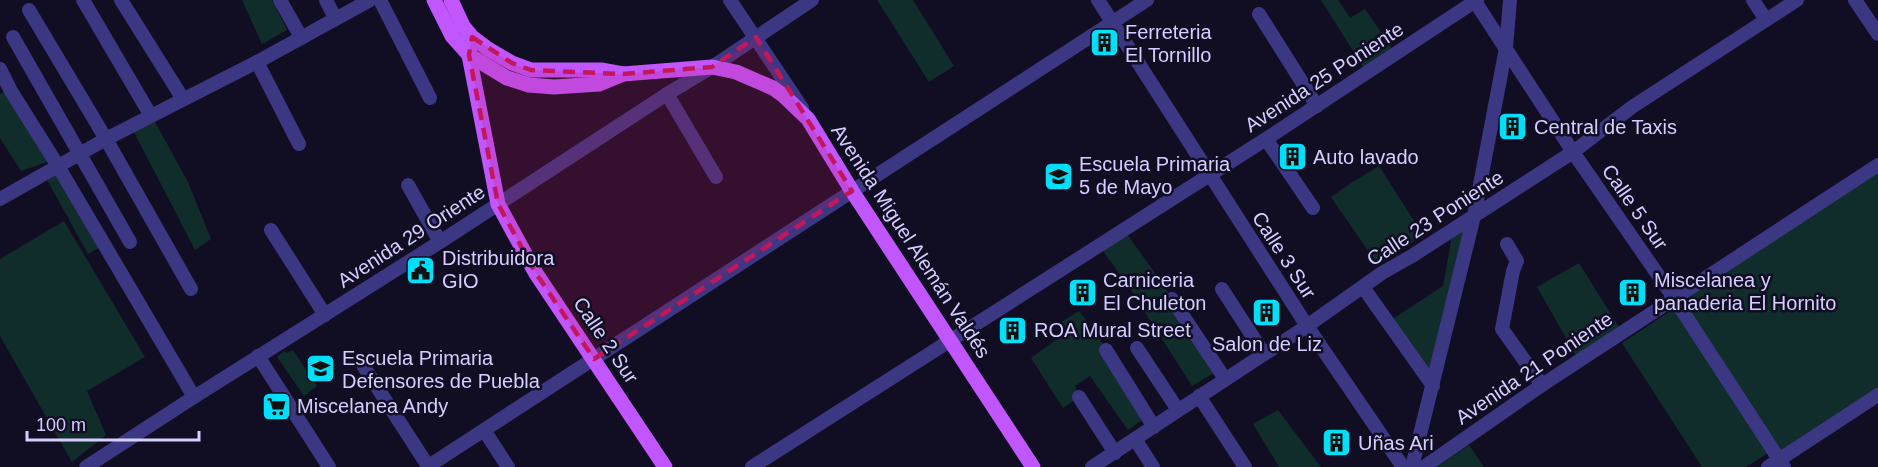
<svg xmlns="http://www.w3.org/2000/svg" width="1878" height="467" font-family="Helvetica,sans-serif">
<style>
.green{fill:#102d2c}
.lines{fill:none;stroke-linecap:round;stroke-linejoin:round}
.minor{stroke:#3b3783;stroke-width:14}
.major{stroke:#c156ff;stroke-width:15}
.marked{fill:#c2185b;fill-opacity:0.2;stroke:#c2185b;stroke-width:4.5;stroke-dasharray:12 8;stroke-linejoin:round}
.labels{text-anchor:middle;stroke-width:5;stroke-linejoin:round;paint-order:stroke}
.poi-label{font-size:20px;fill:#d5cfff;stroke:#110d23;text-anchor:start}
.street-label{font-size:20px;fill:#d5cfff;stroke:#110d23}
</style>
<rect width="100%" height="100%" fill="#110d23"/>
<g class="green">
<path d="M242,0H272L287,30L262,44Z"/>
<path d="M877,0H913L954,66L929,82Z"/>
<path d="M1321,0H1338L1350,18L1365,9L1396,54L1367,73Z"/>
<path d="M7,89L50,161L21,171L0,138V94Z"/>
<path d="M155,122L188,182L211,239L195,250L134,132Z"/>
<path d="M1878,165V395L1779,460L1674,298Z"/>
<path d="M1379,166L1423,235L1378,265L1331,197L1351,183Z"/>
<path d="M56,171L102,246L88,254L46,178Z"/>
<path d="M1474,216L1433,386L1388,322L1443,286L1453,230Z"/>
<path d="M64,221L145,357L87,391L106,435L72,462L0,336V259Z"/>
<path d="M1124,230L1160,280L1219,370L1192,386L1133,293L1099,245Z"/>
<path d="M1579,263L1622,332L1579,361L1537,287Z"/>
<path d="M1675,308L1768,453L1746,467H1702L1622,343Z"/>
<path d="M1079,311L1103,344L1148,416L1128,430L1090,376L1075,386L1079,397L1063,408L1031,358L1064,334L1056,325Z"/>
<path d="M293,350L317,386L304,396L277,357L284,351L287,353Z"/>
<path d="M1278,410L1321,467H1279L1253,424Z"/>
<path d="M1469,445L1484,467H1437Z"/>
</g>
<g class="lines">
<g class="minor">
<path d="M83,0L151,116"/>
<path d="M121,0L183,99"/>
<path d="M280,0L301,37"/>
<path d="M326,0L335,18"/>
<path d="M380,0L430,98"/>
<path d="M730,0L802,108"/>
<path d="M1098,0L1307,326L1403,467"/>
<path d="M1474,0L1573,152L1674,298L1784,467"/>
<path d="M1753,0L1766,20"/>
<path d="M1855,0L1878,34"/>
<path d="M29,10L106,139L191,289"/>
<path d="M1259,14L1317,106"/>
<path d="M13,37L130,242"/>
<path d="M257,62L299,144"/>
<path d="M0,69L11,91L58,166L194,397"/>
<path d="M667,94L716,177"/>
<path d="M1266,139L1313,208"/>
<path d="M408,185L440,242"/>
<path d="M0,199L106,139L257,62L370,0"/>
<path d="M271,230L325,315"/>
<path d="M1507,244L1517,261L1513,271L1502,329L1542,385"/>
<path d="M1363,287L1433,386"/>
<path d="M1222,289L1264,354"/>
<path d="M1172,299L1225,379"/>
<path d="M1137,348L1178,410"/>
<path d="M1106,350L1154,427"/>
<path d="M258,356L329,467"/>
<path d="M364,367L428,466"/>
<path d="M1199,396L1245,467"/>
<path d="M1079,397L1115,453"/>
<path d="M484,430L508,467"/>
<path d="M1135,439L1153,467"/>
<path d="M86,467L194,397L440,242L667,94L712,67L812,0"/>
<path d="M427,467L1147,0"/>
<path d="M752,467L1266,139L1477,0"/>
<path d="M1092,467L1307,326L1382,273L1412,256L1573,152L1632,107L1797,0"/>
<path d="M1412,467L1474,216L1506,48L1510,0"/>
<path d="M1424,467L1542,385L1878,165"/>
<path d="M1768,467L1878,395"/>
</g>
<g class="major">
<path d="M434,0L452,36L469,55L507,78L529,85L554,87L599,84L623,74L712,67L736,72L773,88L784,96L808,119L852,191L1033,467"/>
<path d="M451,0L463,26L472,37L488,49L512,63L531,70H601L623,74"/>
<path d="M472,37L469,55L498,204L535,272L665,467"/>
</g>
</g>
<path class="marked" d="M472,37L512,63L531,70L623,74L712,67L756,37L852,191L594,359L535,272L498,204L469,55Z"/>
<defs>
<symbol id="building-square" viewBox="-11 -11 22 22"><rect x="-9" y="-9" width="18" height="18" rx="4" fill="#00dffa" stroke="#110d23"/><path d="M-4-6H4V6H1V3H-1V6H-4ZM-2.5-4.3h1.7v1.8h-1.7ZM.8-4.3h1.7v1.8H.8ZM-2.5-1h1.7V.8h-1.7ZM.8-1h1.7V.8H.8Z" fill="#111"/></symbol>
<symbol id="school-square" viewBox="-11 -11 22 22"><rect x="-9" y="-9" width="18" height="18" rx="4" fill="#00dffa" stroke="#110d23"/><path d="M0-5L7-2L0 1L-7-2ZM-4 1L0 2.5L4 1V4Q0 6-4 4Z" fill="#111"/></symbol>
<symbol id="civic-square" viewBox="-11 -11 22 22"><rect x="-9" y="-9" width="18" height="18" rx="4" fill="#00dffa" stroke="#110d23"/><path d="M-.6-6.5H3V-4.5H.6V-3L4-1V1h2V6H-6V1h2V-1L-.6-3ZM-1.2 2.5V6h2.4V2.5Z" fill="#111"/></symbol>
<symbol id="supermarket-square" viewBox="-11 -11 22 22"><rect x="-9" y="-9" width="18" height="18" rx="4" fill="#00dffa" stroke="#110d23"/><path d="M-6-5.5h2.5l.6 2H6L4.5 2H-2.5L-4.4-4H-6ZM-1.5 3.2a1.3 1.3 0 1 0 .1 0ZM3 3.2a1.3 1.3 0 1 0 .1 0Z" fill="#111"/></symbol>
</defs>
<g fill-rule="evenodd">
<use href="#building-square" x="1088" y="26" width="33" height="33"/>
<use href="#building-square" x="1496" y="110" width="33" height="33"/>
<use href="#building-square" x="1276" y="140" width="33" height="33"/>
<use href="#school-square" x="1042" y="160" width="33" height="33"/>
<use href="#civic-square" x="404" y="254" width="33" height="33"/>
<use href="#building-square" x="1066" y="276" width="33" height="33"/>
<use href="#building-square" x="1616" y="276" width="33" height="33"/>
<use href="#building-square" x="1250" y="296" width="33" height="33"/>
<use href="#building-square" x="996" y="314" width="33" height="33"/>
<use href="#school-square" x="304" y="352" width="33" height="33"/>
<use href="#supermarket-square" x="260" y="390" width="33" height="33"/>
<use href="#building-square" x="1320" y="426" width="33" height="33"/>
</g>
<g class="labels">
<g class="poi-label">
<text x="1125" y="39">Ferreteria<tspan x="1125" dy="23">El Tornillo</tspan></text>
<text x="1534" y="134">Central de Taxis</text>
<text x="1313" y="164">Auto lavado</text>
<text x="1079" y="171">Escuela Primaria<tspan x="1079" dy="23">5 de Mayo</tspan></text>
<text x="442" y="265">Distribuidora<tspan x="442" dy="23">GIO</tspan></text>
<text x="1103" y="287">Carniceria<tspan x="1103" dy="23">El Chuleton</tspan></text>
<text x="1654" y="287">Miscelanea y<tspan x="1654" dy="23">panaderia El Hornito</tspan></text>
<text x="1034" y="337">ROA Mural Street</text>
<text x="1267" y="351" text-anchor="middle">Salon de Liz</text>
<text x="342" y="365">Escuela Primaria<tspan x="342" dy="23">Defensores de Puebla</tspan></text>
<text x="297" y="413">Miscelanea Andy</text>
<text x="1358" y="450">Uñas Ari</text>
</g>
<g class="street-label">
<text transform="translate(1324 77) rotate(-33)" y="7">Avenida 25 Poniente</text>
<text transform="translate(1635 207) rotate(55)" y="7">Calle 5 Sur</text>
<text transform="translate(1435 218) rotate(-33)" y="7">Calle 23 Poniente</text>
<text transform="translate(411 236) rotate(-33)" y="7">Avenida 29 Oriente</text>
<text transform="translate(911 241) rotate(57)" y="7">Avenida Miguel Alemán Valdés</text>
<text transform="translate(1284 255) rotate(57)" y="7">Calle 3 Sur</text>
<text transform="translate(606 340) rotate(56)" y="7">Calle 2 Sur</text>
<text transform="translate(1534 368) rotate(-34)" y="7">Avenida 21 Poniente</text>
</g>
</g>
<path d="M27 431v9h172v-9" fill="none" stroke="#d5cfff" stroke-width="3"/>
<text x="36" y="431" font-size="18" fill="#d5cfff" stroke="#110d23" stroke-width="4.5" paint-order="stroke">100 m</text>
</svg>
